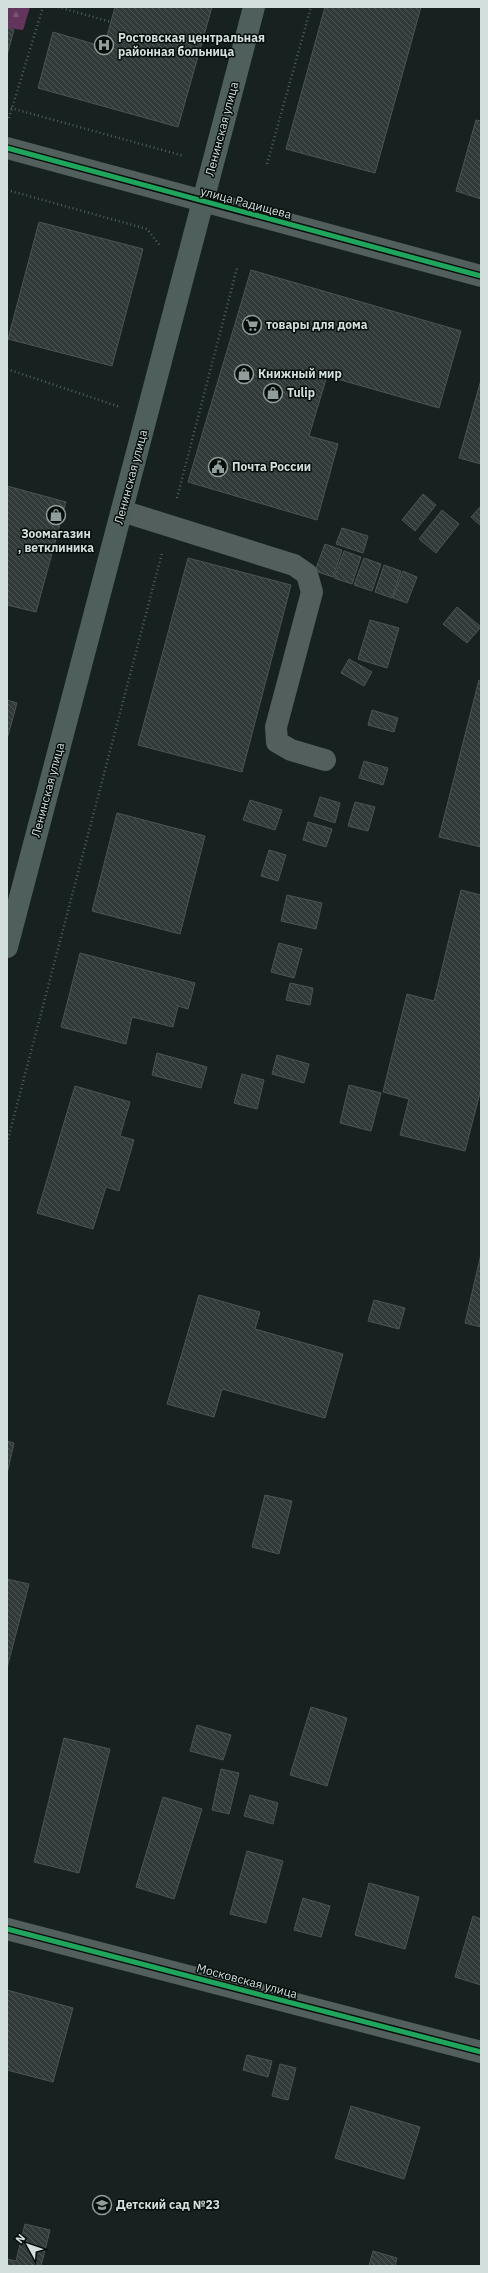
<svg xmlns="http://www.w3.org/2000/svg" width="488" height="2273" font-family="'IBM Plex Sans',sans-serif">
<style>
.forest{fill:url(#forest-firs)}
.building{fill:url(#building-back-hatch);stroke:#4a5452}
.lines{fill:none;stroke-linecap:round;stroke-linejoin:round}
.path{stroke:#525e5b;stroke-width:2.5;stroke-dasharray:1 3;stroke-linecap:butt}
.minor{stroke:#525f5d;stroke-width:22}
.major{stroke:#4f5f5c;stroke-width:22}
.cycleway-casing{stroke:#060e0c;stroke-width:8}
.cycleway{stroke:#20a55d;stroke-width:5}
.labels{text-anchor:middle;stroke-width:3;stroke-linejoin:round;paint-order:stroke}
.poi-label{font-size:12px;font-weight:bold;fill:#d3dfdc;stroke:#060e0c;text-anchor:start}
.street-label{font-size:12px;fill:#d3dfdc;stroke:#060e0c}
</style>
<defs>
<pattern id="forest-firs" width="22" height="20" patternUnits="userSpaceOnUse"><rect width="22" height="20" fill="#63355d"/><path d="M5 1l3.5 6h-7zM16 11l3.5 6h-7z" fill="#785274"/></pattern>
<pattern id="building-back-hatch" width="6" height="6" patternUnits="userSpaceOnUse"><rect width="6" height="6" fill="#313a38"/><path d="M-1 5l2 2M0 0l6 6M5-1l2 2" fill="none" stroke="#4e5654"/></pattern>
</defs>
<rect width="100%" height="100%" fill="#172220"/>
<path class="forest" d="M7,7H30L23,30L7,28Z"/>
<g class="building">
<path d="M115,7H212L178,127L38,88L53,32L104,47Z"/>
<path d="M325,7H421L375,173L286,149Z"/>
<path d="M7,28L14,30L7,55Z"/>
<path d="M476,120L481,121V199L456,191Z"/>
<path d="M39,222L143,249L112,366L8,339Z"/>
<path d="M251,270L461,331L439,408L327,376L309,436L338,444L317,520L188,482Z"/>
<path d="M481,380V464L459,458Z"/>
<path d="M7,486L66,502L36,612L7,605Z"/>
<path d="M423,494L436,505L415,531L402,520Z"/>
<path d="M481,506V526L471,517Z"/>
<path d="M442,510L459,524L436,553L419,539Z"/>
<path d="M342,528L368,536L363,553L336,544Z"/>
<path d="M325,544L342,550L333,577L315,571Z"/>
<path d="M344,551L361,557L352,584L334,578Z"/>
<path d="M188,558L291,585L242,772L138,745Z"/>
<path d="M364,558L381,564L372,591L354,585Z"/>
<path d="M384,565L401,571L392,598L375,592Z"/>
<path d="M403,571L417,577L407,603L393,598Z"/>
<path d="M457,607L481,627L467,643L443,624Z"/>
<path d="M370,620L399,628L387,668L358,659Z"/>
<path d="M349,659L372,672L364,686L341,673Z"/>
<path d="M479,680L481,681V847L439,837Z"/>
<path d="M7,700L17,703L7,739Z"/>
<path d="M372,710L398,718L394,732L368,725Z"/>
<path d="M364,761L388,768L383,785L359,778Z"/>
<path d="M320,797L340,803L335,823L314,816Z"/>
<path d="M250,800L282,810L275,830L243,820Z"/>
<path d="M355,802L375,807L368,831L348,826Z"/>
<path d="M117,813L205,836L180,934L92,911Z"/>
<path d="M308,822L332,829L326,847L303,840Z"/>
<path d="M269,850L286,855L278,881L261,876Z"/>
<path d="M461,890L481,895V1089L465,1151L400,1135L409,1099L383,1092L407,994L434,1001Z"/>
<path d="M287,895L322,903L316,929L281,921Z"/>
<path d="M279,943L302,949L294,978L271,972Z"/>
<path d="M80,953L195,983L188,1009L178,1006L173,1027L132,1017L126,1044L61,1027Z"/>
<path d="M290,983L313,988L310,1005L286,1000Z"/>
<path d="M157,1053L207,1067L201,1088L152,1075Z"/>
<path d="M277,1055L309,1064L304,1083L272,1074Z"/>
<path d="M242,1074L264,1080L257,1109L234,1103Z"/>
<path d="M349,1085L381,1093L371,1131L340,1123Z"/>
<path d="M75,1086L130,1102L120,1136L134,1140L119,1191L106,1187L93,1229L37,1213Z"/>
<path d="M481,1254V1327L465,1323Z"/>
<path d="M199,1295L260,1312L255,1329L343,1354L325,1418L222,1389L214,1417L167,1404Z"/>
<path d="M374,1300L405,1308L399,1329L368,1321Z"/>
<path d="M7,1441L14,1443L7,1474Z"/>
<path d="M265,1495L292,1501L279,1554L252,1547Z"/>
<path d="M7,1579L29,1584L7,1668Z"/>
<path d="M311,1707L347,1718L327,1786L290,1775Z"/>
<path d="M197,1725L231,1735L223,1760L190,1751Z"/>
<path d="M64,1738L110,1749L79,1873L34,1862Z"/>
<path d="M221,1769L239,1773L229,1814L212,1810Z"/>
<path d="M250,1795L278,1803L273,1824L244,1816Z"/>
<path d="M163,1797L202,1809L174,1899L136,1887Z"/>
<path d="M247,1851L283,1861L266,1923L230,1914Z"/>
<path d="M369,1883L419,1897L405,1949L355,1935Z"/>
<path d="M303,1898L330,1906L321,1937L294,1930Z"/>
<path d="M473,1916L481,1919V1985L455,1977Z"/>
<path d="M7,1990L73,2008L53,2082L7,2070Z"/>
<path d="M247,2055L272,2061L268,2077L243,2070Z"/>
<path d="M280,2064L296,2068L288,2100L272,2096Z"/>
<path d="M351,2106L420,2127L404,2179L335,2158Z"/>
<path d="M25,2224L50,2230L41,2266H7V2259L16,2261Z"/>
<path d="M373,2251L397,2258L395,2266H369Z"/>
</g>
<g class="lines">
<g class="path">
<path d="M58,7L111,22"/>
<path d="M7,107L184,156"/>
<path d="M9,118L43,7"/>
<path d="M267,164L311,7"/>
<path d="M7,190L147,229L161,247"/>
<path d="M7,369L120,407"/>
<path d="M177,498L237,268"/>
<path d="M7,1143L162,553"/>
</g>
<g class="minor">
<path d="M7,148L481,276"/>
<path d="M122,511L294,565L307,574L312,592L276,727L277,742L291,750L325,760"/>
<path d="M7,1929L481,2052"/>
</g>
<path class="major" d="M7,947L254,7"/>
<defs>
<g id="cycleway">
<path d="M7,148L481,276"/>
<path d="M7,1929L481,2052"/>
</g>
</defs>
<use href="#cycleway" class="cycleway-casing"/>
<use href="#cycleway" class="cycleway"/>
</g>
<defs>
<symbol id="hospital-ring" viewBox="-11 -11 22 22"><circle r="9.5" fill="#060e0c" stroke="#919d9a" stroke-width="1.5"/><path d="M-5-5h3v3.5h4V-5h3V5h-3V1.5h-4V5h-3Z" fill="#919d9a"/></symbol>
<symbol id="supermarket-ring" viewBox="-11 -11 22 22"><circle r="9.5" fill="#060e0c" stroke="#919d9a" stroke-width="1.5"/><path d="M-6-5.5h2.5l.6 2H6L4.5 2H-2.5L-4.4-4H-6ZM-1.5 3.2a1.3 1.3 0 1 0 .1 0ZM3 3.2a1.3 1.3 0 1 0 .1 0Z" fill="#919d9a"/></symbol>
<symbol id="shop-ring" viewBox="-11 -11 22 22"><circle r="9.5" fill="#060e0c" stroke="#919d9a" stroke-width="1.5"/><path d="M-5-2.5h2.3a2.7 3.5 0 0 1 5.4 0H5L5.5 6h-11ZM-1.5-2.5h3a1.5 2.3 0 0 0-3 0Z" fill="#919d9a"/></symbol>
<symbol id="civic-ring" viewBox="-11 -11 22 22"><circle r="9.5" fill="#060e0c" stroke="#919d9a" stroke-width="1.5"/><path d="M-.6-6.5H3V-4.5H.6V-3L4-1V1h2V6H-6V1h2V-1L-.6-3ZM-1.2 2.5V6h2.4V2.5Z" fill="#919d9a"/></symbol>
<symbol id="school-ring" viewBox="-11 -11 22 22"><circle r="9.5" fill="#060e0c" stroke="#919d9a" stroke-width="1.5"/><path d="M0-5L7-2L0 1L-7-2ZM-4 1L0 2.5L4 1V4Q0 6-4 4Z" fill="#919d9a"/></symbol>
</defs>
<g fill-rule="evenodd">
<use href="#hospital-ring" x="93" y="34" width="22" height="22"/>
<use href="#supermarket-ring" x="241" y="314" width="22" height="22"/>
<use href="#shop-ring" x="233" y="363" width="22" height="22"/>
<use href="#shop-ring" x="262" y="382" width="22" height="22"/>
<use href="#civic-ring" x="207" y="456" width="22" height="22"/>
<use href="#shop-ring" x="45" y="504" width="22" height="22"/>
<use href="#school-ring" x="91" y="2194" width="22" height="22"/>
</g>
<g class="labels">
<g class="poi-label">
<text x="118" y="42">Ростовская центральная<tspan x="118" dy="14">районная больница</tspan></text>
<text x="266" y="329">товары для дома</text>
<text x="258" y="378">Книжный мир</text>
<text x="287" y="397">Tulip</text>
<text x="232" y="471">Почта России</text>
<text x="56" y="538" text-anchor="middle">Зоомагазин<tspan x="56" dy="14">, ветклиника</tspan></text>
<text x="116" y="2209">Детский сад №23</text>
</g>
<g class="street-label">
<text transform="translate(222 129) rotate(-75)" y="4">Ленинская улица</text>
<text transform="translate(246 203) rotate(15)" y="4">улица Радищева</text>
<text transform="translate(131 477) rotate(-75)" y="4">Ленинская улица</text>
<text transform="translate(48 790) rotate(-75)" y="4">Ленинская улица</text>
<text transform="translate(247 1981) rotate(15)" y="4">Московская улица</text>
</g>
</g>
<rect width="488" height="2273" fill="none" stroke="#d3dfdc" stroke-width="16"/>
<g transform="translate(28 2245) rotate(310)" stroke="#060e0c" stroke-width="3" paint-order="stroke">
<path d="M0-3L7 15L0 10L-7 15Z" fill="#d3dfdc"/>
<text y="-6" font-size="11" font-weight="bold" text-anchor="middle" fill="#d3dfdc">N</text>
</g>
</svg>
